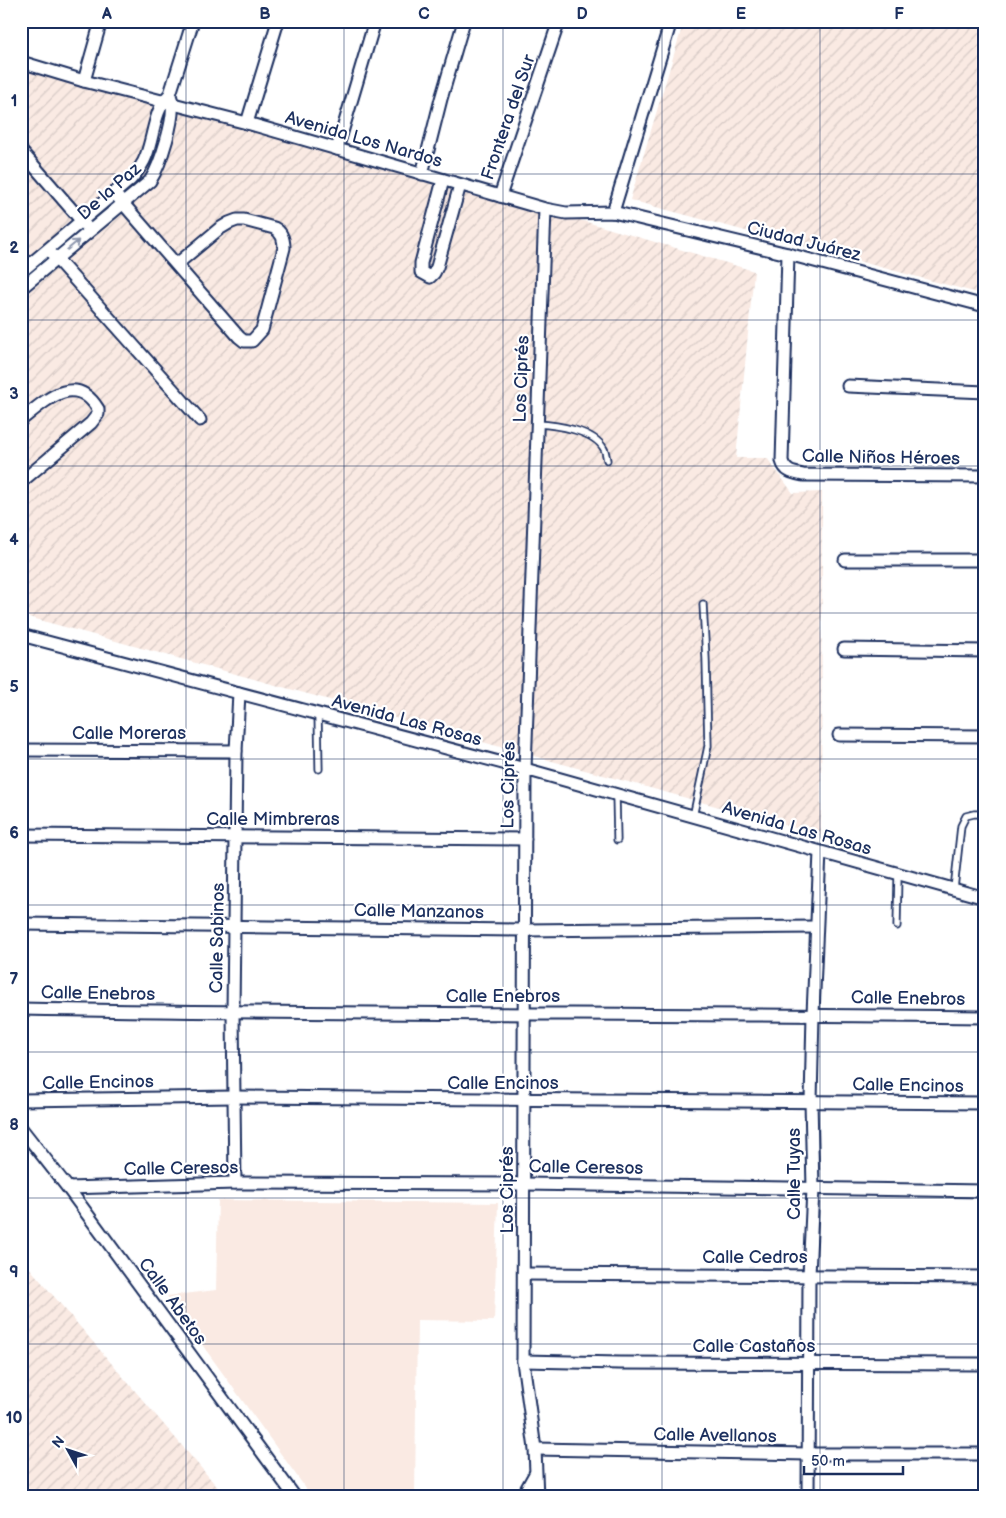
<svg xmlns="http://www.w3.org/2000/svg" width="1006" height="1518" font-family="'Balsamiq Sans',sans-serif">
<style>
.built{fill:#faeae3}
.industrial{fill:url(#industrial-furrows)}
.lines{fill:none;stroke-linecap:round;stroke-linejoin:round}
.lane-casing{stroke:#1b2f5e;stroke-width:9}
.street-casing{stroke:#1b2f5e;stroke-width:15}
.lane{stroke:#fff;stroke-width:5.5}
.street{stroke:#fff;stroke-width:11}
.oneway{stroke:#8d97ae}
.grid{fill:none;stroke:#1b2f5e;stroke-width:1;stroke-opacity:0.55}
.labels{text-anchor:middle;stroke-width:4.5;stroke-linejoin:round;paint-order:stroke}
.street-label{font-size:18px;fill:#1b2f5e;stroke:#fff}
.neatline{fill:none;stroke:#1b2f5e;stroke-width:2}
.grid-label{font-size:16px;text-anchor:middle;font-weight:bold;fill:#1b2f5e}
</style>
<defs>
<pattern id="industrial-furrows" width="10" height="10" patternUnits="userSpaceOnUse" patternTransform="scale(1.25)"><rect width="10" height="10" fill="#faeae3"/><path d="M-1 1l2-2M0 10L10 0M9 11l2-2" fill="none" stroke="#d6c9c5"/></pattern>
</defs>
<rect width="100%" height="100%" fill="#fff"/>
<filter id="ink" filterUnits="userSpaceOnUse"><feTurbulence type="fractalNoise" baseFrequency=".02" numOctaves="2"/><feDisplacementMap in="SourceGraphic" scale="10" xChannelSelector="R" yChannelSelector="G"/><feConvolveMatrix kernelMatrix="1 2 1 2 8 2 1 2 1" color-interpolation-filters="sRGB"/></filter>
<g filter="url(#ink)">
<path class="built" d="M218,1200L498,1203L494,1321L417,1320L415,1497H312L167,1296L216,1290Z"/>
<g class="industrial">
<path d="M684,21H985V295L630,200Z"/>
<path d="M21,63L443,180L754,271L736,458H767L793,493L822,492L821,835L21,615Z"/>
<path d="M21,1258L226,1497H21Z"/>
</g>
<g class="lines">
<defs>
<g id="lane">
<path d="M537,424C556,425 594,430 604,449C606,452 606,457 607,460"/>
<path d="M318,714L319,769"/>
<path d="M616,795L617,840"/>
<path d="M693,817L708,746L706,659L703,604"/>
<path d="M954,889L961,826L966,816L974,814H985"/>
<path d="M897,926L898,874"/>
</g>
<g id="street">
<path d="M21,62L84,81L247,123L545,209L566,213L613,212L788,254L985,306"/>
<path d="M84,81L101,21"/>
<path d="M247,123L278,21"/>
<path d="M337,149L375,21"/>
<path d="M21,151L86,226"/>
<path d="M422,174L441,99L464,21"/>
<path d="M443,180L421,263V272L430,277L434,273L437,267L460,185"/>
<path d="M114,193L239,337L244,341H252L262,330L284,248C284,239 282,232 274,228L244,220H237L229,223L219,229L177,264"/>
<path d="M500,196L559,21"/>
<path d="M613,212L671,21"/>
<path d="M788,254L782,461C785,472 793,473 803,475L985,476"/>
<path d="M53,255L200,420"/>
<path d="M21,272L131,179C137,172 143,165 146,156C154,136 154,109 170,94L193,21"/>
<path d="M21,286L25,285L150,181C160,166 177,115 171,98"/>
<path d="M848,386L985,392"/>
<path d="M21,420C45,401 75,371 98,409V414L91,423L21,482"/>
<path d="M845,560H985"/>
<path d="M21,635L525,769L985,898"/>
<path d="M844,649L985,651"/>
<path d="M839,735L985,736"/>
<path d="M21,750L236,751"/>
<path d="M21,835L525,839"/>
<path d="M21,924L525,930L816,927"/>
<path d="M21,1009C342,1015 664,1013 985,1017"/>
<path d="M21,1100L234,1097L985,1103"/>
<path d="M21,1128L68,1188L295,1497"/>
<path d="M235,1183L233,1013L236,751L239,693"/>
<path d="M68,1188L235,1183L525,1184L985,1191"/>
<path d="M524,1274L985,1277"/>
<path d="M523,1361L620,1363L985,1364"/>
<path d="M535,1449L808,1454H985"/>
<path d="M522,1497L535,1474"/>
<path d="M537,1497L535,1449L523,1361L525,769L545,209"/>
<path d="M808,1497L809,1275L813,1189L811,1101L813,1014L820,852"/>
</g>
</defs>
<use href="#lane" class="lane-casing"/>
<use href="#street" class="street-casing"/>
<use href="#lane" class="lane"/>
<use href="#street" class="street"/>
</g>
<defs><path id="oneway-shaft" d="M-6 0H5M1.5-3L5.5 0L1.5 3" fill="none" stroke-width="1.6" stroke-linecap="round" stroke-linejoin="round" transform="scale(1.25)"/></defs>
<use class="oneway" href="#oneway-shaft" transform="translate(73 245) rotate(-40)"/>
</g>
<path class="grid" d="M186,21V1497M344,21V1497M503,21V1497M662,21V1497M820,21V1497M21,174H985M21,320H985M21,466H985M21,613H985M21,759H985M21,905H985M21,1052H985M21,1198H985M21,1344H985"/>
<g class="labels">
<g class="street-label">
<text transform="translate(508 117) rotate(-71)" y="6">Frontera del Sur</text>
<text transform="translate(364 139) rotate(16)" y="6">Avenida Los Nardos</text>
<text transform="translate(109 191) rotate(-41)" y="6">De la Paz</text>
<text transform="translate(804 241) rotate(14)" y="6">Ciudad Juárez</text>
<text transform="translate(521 379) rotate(-88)" y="6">Los Ciprés</text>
<text transform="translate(881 457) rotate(1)" y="6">Calle Niños Héroes</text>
<text transform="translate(407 720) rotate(15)" y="6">Avenida Las Rosas</text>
<text x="129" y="739">Calle Moreras</text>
<text transform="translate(508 785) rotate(-89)" y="6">Los Ciprés</text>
<text x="273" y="825">Calle Mimbreras</text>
<text transform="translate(797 828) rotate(16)" y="6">Avenida Las Rosas</text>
<text transform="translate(419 911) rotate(1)" y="6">Calle Manzanos</text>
<text transform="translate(217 938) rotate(-89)" y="6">Calle Sabinos</text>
<text transform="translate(98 993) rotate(1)" y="6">Calle Enebros</text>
<text x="503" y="1002">Calle Enebros</text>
<text transform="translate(908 998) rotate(1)" y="6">Calle Enebros</text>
<text transform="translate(98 1082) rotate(-1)" y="6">Calle Encinos</text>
<text x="503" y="1089">Calle Encinos</text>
<text transform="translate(908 1085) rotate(1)" y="6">Calle Encinos</text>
<text transform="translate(586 1167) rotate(1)" y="6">Calle Ceresos</text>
<text transform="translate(181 1168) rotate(-1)" y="6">Calle Ceresos</text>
<text transform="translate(794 1174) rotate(-90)" y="6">Calle Tuyas</text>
<text transform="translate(507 1190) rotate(-90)" y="6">Los Ciprés</text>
<text x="755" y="1263">Calle Cedros</text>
<text transform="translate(173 1301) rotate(54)" y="6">Calle Abetos</text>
<text x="754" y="1352">Calle Castaños</text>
<text transform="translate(715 1435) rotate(1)" y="6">Calle Avellanos</text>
</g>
</g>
<rect width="1006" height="1518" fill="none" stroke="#fff" stroke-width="55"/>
<g transform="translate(68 1450) rotate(310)" stroke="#ffffff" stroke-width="4" paint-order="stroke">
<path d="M0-4L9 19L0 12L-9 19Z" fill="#1b2f5e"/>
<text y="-8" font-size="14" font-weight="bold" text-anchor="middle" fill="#1b2f5e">N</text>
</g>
<path d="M804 1466v8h99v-8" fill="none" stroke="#1b2f5e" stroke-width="2.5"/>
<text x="811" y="1466" font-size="15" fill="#1b2f5e" stroke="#ffffff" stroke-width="4" paint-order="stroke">50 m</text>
<rect x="28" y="28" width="950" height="1462" class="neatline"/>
<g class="grid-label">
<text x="107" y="19">A</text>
<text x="265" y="19">B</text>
<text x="424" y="19">C</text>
<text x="582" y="19">D</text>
<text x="741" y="19">E</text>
<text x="899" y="19">F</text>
<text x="14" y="106">1</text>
<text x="14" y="253">2</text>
<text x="14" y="399">3</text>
<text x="14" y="545">4</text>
<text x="14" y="692">5</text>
<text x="14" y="838">6</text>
<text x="14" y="984">7</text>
<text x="14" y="1130">8</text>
<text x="14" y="1277">9</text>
<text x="14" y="1423">10</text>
</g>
</svg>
